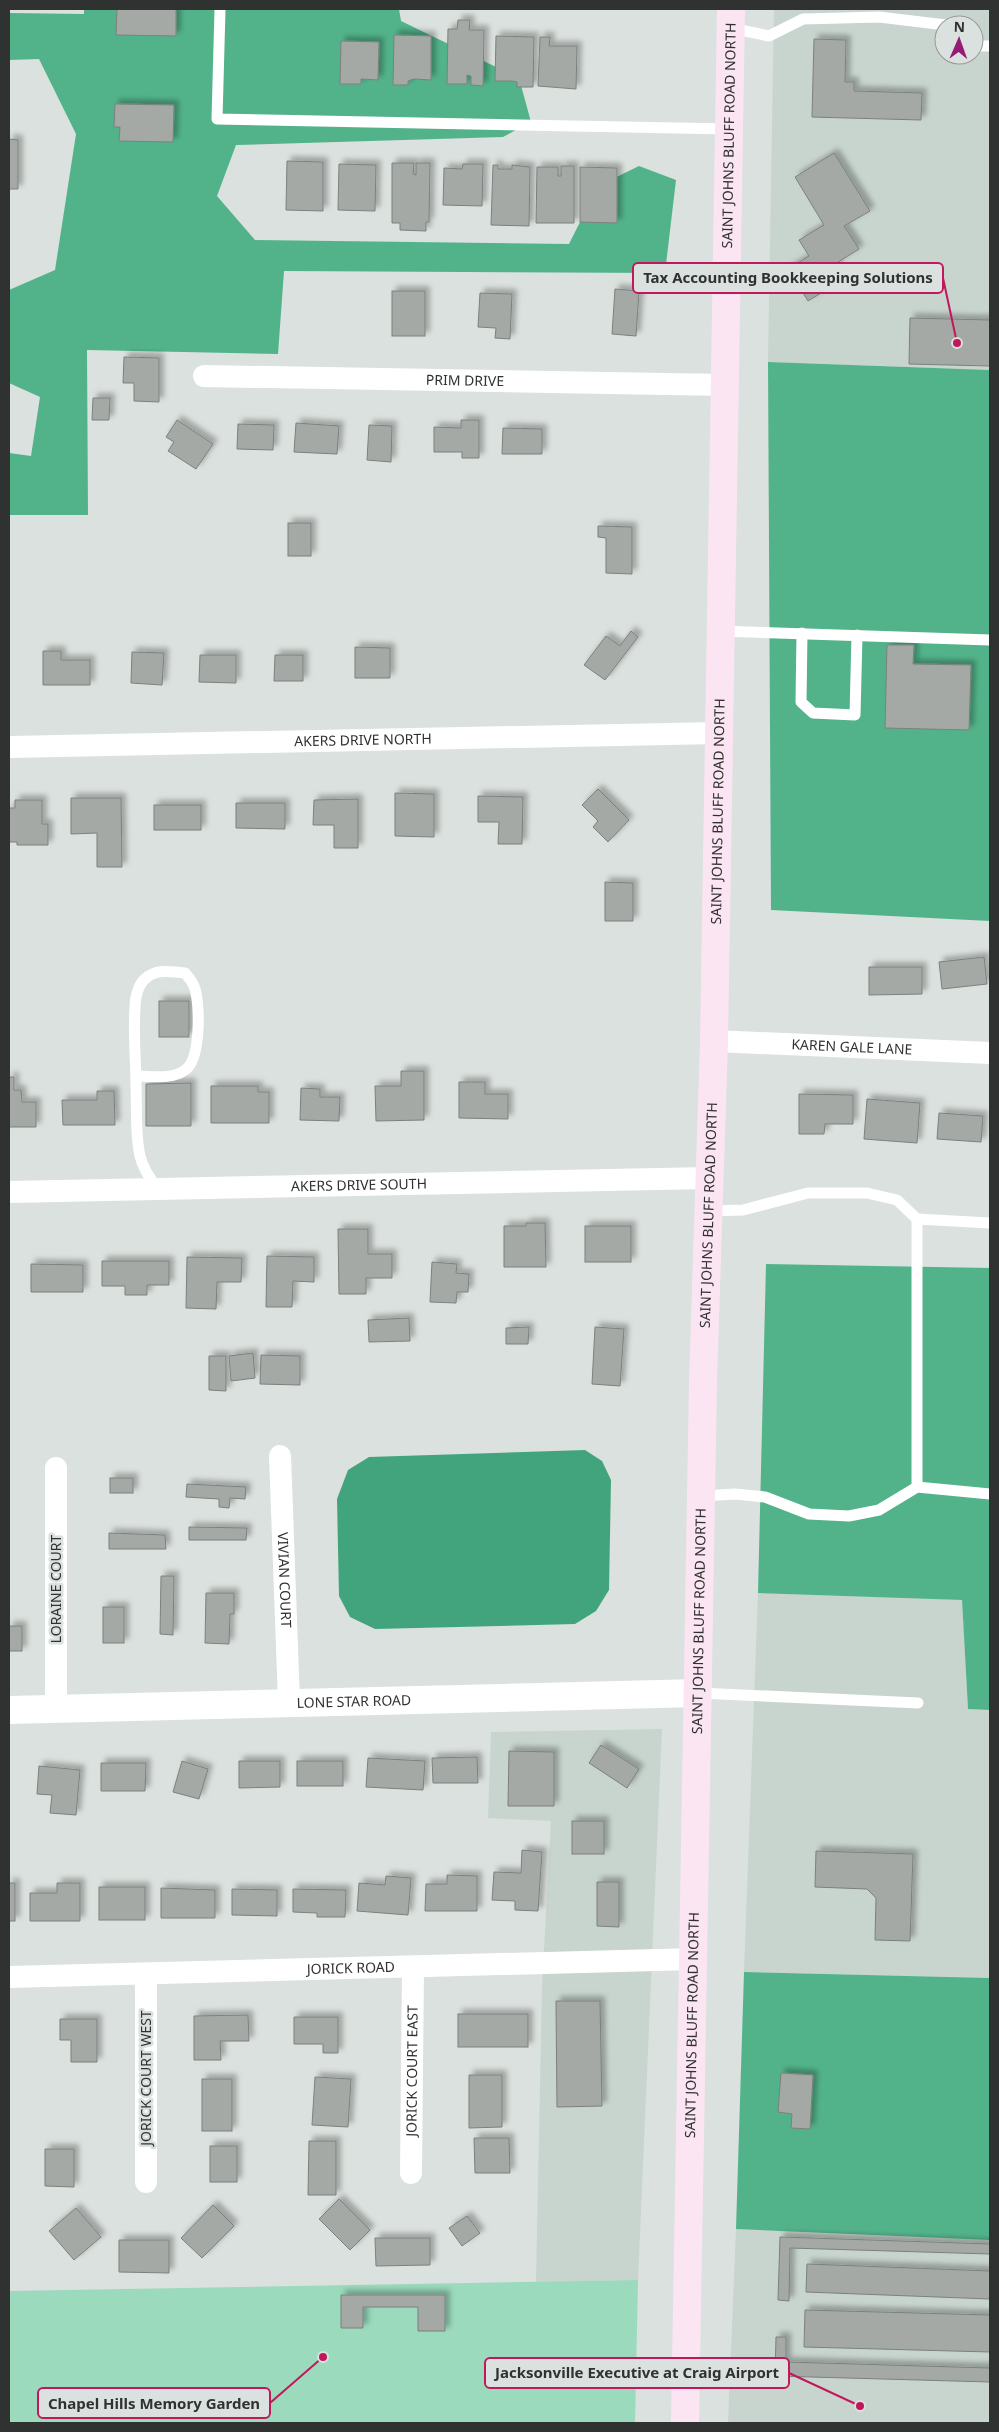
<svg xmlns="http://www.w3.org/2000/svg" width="999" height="2432" font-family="'Noto Sans',sans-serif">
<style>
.built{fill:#c8d4ce;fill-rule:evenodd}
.green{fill:#9bdabc}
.forest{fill:#52b38a}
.water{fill:#42a47c}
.building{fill:#a4a9a6;stroke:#7c817e;filter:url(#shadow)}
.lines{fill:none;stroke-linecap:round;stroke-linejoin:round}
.service{stroke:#fff;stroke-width:11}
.minor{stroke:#fff;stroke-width:22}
.tertiary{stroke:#fff;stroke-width:28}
.secondary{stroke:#fce5f3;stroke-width:28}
.labels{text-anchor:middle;stroke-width:5;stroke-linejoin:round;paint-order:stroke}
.street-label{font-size:14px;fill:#303231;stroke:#dbe1de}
.leader{fill:none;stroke:#c2185b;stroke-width:2}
.callout-dot{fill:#c2185b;stroke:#dbe1de;stroke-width:2}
.callout{fill:#dbe1de;stroke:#c2185b;stroke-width:2}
.callout-label{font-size:15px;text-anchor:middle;font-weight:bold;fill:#303231}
</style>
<defs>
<filter id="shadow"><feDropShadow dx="4.5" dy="-4.5" stdDeviation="2.5" flood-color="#0004"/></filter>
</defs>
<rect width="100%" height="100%" fill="#dbe1de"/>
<g class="built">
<path d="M774,9H990V370L768,362ZM944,25H974V55H944Z"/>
<path d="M758,1593L962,1600L968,1709L990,1710V1978L744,1972Z"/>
<path d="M662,1729L638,2280L536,2282L542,1987L551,1821L488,1818L491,1732Z"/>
<path d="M736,2229L990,2240V2423H728Z"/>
</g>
<path class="green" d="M638,2280L635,2423H9V2291Z"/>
<g class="forest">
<path d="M84,9H399L401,21L519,78L531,122L503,137L236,145L217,196L255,240L569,244L598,186L639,166L676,180L665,273L284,271L278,354L87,350L88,515H9V453L31,456L40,397L9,383V290L55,270L76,134L39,59L9,60V13L84,14Z"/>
<path d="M768,362L990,370V921L771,910Z"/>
<path d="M766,1264L990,1268V1710L968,1709L962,1600L758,1593Z"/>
<path d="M744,1972L990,1978V2240L736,2229Z"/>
</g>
<path class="water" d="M585,1450L602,1461L611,1480L609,1590L596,1611L575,1624L375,1629L350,1617L339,1596L337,1499L348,1470L369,1457Z"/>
<g class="building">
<path d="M117,9H176V36L116,35Z"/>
<path d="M458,20H470L469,30H484L483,86L471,85V76L467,75V84H447L448,29H457Z"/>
<path d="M394,35L431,36V80L414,79L408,81V85H393Z"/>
<path d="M496,36L534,37L533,87H517V82L512,81H495Z"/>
<path d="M540,37H550L549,46H577L576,89L538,86Z"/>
<path d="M814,39L846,40L845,82H854V91L922,93L921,120L812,117Z"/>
<path d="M341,41L379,42L378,80L361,79V84H340Z"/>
<path d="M115,104L174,105L173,142L119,141L120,127H114Z"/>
<path d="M9,139L18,140V189H9Z"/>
<path d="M834,153L870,211L844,226L859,249L835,264L844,279L808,301L788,269L809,256L799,240L824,225L795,177Z"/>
<path d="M287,161L323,162V211L286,210Z"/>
<path d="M392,163H414L413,174L416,175V163H430L429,222H426V231L400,230V223H392Z"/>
<path d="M339,164L376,165L375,211L338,210Z"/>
<path d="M463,164H483L482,206L443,205L444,168L462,169Z"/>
<path d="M493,165H498V169H512V165L530,167L529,226L491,225Z"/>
<path d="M561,166H574V223H536L537,167H558V176H561Z"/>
<path d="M580,167L617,168V223L580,222Z"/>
<path d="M615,289L639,291L636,336L612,334Z"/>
<rect x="392" y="291" width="33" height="45"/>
<path d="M480,293L512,294L510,339L495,338L496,328L478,327Z"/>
<path d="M910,318L990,320V366L909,364Z"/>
<path d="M124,357L159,358V402L134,401V383H123Z"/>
<path d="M93,398H110L109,420H92Z"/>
<path d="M177,420L213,444L196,469L168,451L174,442L166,437Z"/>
<path d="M461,420H479V458H462V452H434V427L461,428Z"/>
<path d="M296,423L339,426L337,454L294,452Z"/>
<path d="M238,424L274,425L273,450L237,449Z"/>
<path d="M369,425L392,426L391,462L367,460Z"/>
<path d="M503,428L542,429V454H502Z"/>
<rect x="288" y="523" width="23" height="33"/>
<path d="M598,526L632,527V574L606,573V538L598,537Z"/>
<path d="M631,631L638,637L605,680L584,665L606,636L620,646Z"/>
<path d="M887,645H914L913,664L971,665L969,730L885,728Z"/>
<path d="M355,647L390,648V678H355Z"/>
<path d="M43,651H61V660H90V685H43Z"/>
<path d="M132,652L164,653L162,685L131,683Z"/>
<path d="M200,655H236V683L199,682Z"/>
<path d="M275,655H303V681H274Z"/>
<path d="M598,789L629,820L608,842L593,827L598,821L582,805Z"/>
<path d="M395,793L434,794V837L395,836Z"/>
<path d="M478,796L523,797L522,844H498L499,822H478Z"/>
<path d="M71,798H121L122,867H97V833L71,834Z"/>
<path d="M358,799V848H334V825H313L314,800Z"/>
<path d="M15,800H42V824H48V845H17V842H9V808H15Z"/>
<path d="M236,803H285V829L236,828Z"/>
<rect x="154" y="805" width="47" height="25"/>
<path d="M605,882L633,883V921H605Z"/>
<path d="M984,957L987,984L942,989L939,962Z"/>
<path d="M869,967H922V994L869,995Z"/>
<rect x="159" y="1001" width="30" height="36"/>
<path d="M401,1071H424V1120L376,1121L375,1086H401Z"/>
<path d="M9,1077H14V1090H21L22,1102H36V1127H9Z"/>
<path d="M459,1082H485V1094H508V1119L459,1118Z"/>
<path d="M191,1083V1126H146V1084Z"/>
<path d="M211,1086H258V1092H269V1123H211Z"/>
<path d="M301,1088L320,1089V1097H340L339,1121L300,1120Z"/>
<path d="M97,1091H114L115,1125H63L62,1100H97Z"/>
<path d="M799,1094L853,1095V1124H825L824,1134H799Z"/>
<path d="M867,1099L920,1103L917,1143L864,1139Z"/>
<path d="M939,1113L983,1116L981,1142L937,1139Z"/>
<path d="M526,1223H545L546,1267H504V1226H526Z"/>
<rect x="585" y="1226" width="46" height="36"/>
<path d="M338,1229H368V1254H392V1278H366V1294H339Z"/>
<path d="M267,1256L314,1257V1282L293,1281L292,1307H266Z"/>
<path d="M187,1257L242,1258L241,1282H217L216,1309L186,1308Z"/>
<path d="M102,1261H169V1285H147V1295H125V1286H102Z"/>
<path d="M432,1262L457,1264L456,1273L469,1274L468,1292H457L456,1303L430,1302Z"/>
<path d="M31,1264L83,1265V1292H31Z"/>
<path d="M409,1318L410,1341L369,1342L368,1320Z"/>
<path d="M529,1327L528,1344H506V1328Z"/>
<path d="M595,1327L624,1329L620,1386L592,1384Z"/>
<path d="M253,1353L255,1378L231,1381L229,1356Z"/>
<path d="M261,1355L300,1356V1385L260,1384Z"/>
<path d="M209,1356H226V1391L209,1390Z"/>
<rect x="110" y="1478" width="23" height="15"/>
<path d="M187,1484L246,1487L245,1499L230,1498L229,1508L219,1507V1499L186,1497Z"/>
<path d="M189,1527L247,1528L246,1540H189Z"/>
<path d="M109,1533L165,1535L166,1549H109Z"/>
<path d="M161,1576H174L173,1635L160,1634Z"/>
<path d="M206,1593H234V1614H230L229,1644L205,1643Z"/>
<rect x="103" y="1607" width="21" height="36"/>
<rect x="9" y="1626" width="13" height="25"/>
<path d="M601,1745L639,1769L627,1788L589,1763Z"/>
<path d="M509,1751L554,1752V1806H508Z"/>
<path d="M477,1757L478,1783H433L432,1758Z"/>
<path d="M368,1758L425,1761L423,1790L366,1787Z"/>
<path d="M182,1761L208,1769L199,1799L173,1792Z"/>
<path d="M239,1761H280V1787L239,1788Z"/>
<rect x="297" y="1761" width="46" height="25"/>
<path d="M101,1763H146L145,1791H101Z"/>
<path d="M39,1766L80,1770L76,1815L50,1813L52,1795L37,1794Z"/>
<rect x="572" y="1821" width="32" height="33"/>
<path d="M522,1850L542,1852L538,1911L515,1910V1901L492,1900L494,1872L521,1873Z"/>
<path d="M816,1851L913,1854L910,1941L875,1940L876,1898L867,1889L815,1887Z"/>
<path d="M447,1875L477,1876V1911H425L426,1884H447Z"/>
<path d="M386,1876L411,1878L408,1915L357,1911L359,1883L385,1885Z"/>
<path d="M597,1882H619V1927L597,1926Z"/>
<rect x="9" y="1883" width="6" height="38"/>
<path d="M57,1883H80V1921H30V1893H57Z"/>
<rect x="99" y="1887" width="46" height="33"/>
<path d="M161,1888L215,1890V1918H161Z"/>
<path d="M232,1889L277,1890V1916L232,1915Z"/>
<path d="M293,1889L346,1890L345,1917H317V1913L293,1912Z"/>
<path d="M556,2001H600L602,2106L557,2107Z"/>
<rect x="458" y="2014" width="70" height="33"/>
<path d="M248,2015L249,2041H220L221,2060H194V2016Z"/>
<path d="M294,2017H338V2053H323V2044H294Z"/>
<path d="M60,2019H97V2062H71V2040H60Z"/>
<path d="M781,2073L813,2075L810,2129L791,2128L792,2114L778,2112Z"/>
<path d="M469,2075H502V2127L469,2128Z"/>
<path d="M315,2077L351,2079L348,2127L312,2125Z"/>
<rect x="202" y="2079" width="30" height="52"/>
<path d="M474,2138H509L510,2173H475Z"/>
<path d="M309,2141H336V2195H308Z"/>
<rect x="210" y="2146" width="27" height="36"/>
<path d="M45,2149H74V2187L45,2186Z"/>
<path d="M339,2199L370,2230L350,2250L319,2219Z"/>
<path d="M213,2205L234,2226L202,2258L181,2238Z"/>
<path d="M76,2208L101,2237L74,2260L49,2231Z"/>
<path d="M467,2216L480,2233L462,2246L449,2228Z"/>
<path d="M780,2237L990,2244V2254L790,2248L789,2301L778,2300Z"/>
<path d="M375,2238H430V2265L376,2266Z"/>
<path d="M119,2240H169V2273L119,2272Z"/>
<path d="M807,2264L990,2271V2299L806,2292Z"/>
<path d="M341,2295H445V2331H418V2307H363V2328H341Z"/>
<path d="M805,2310L990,2315V2352L804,2347Z"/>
<path d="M776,2337H786V2362L990,2368V2382L775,2376Z"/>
</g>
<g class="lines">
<g class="service">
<path d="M220,9L217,119L730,129"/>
<path d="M731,28L769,36L803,19L879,17L946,25"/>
<path d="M974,46H990"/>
<path d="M720,631L990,640"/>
<path d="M802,633L801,702L813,713L855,715L857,635"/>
<path d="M136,1076C152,1076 172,1080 185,1070C201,1060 200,1005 195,989C193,982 189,978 185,973C171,972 156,968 145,979C138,985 135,998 135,1007C133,1033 136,1061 136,1087C137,1110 135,1134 140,1156C143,1169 150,1179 158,1189"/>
<path d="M709,1211L743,1210L808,1193H867L897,1200L917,1219V1487"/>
<path d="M917,1219L990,1223"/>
<path d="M701,1496L735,1494L765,1497L809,1514L849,1516L879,1510L917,1487L990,1494"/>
<path d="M699,1693L918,1703"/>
</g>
<g class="minor">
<path id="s1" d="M204,376L725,385"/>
<path id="s2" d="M9,747L717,733"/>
<path id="s3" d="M714,1041L990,1053"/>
<path id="s4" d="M9,1192L708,1178"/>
<path id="s5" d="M280,1456L289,1702"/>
<path d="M56,1468V1709"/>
<path id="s6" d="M9,1977L694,1959"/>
<path id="s7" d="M411,2173L413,1968"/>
<path d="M146,2182V1975"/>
</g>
<path class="tertiary" id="s8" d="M9,1710L699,1693"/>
<path class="secondary" id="s9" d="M685,2423L703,1381L714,1041L731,9"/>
</g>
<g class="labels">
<g class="street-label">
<text dy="5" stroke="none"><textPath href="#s9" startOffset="2288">SAINT JOHNS BLUFF ROAD NORTH</textPath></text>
<text dy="5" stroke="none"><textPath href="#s1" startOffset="261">PRIM DRIVE</textPath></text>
<text dy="5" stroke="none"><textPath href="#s2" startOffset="354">AKERS DRIVE NORTH</textPath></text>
<text dy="5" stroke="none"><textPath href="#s9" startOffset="1612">SAINT JOHNS BLUFF ROAD NORTH</textPath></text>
<text dy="5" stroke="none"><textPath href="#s3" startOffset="138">KAREN GALE LANE</textPath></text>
<text dy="5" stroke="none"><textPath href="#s4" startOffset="350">AKERS DRIVE SOUTH</textPath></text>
<text dy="5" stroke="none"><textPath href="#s9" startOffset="1208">SAINT JOHNS BLUFF ROAD NORTH</textPath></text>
<text dy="5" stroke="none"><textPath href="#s5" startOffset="124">VIVIAN COURT</textPath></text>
<text transform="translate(56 1589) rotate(-90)" y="5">LORAINE COURT</text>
<text dy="5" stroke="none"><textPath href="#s9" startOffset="802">SAINT JOHNS BLUFF ROAD NORTH</textPath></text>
<text dy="5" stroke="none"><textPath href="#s8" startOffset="345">LONE STAR ROAD</textPath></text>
<text dy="5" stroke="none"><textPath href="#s6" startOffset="342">JORICK ROAD</textPath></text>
<text dy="5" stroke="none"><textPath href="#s9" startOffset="398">SAINT JOHNS BLUFF ROAD NORTH</textPath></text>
<text dy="5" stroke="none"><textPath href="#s7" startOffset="102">JORICK COURT EAST</textPath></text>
<text transform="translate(146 2078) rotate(-90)" y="5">JORICK COURT WEST</text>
</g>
</g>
<path class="leader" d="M957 343L943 278M860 2406L789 2373M323 2357L270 2403"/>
<g class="callout-dot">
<circle cx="957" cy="343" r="5"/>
<circle cx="860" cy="2406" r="5"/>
<circle cx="323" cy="2357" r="5"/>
</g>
<g class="callout">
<rect x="633" y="263" width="310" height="30" rx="5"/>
<rect x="485" y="2358" width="304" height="30" rx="5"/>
<rect x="38" y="2388" width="232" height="30" rx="5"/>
</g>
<g class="callout-label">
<text x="788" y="283">Tax Accounting Bookkeeping Solutions</text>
<text x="637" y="2378">Jacksonville Executive at Craig Airport</text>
<text x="154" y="2409">Chapel Hills Memory Garden</text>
</g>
<rect width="999" height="2432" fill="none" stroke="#303231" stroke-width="20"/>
<g transform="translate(959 40) rotate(2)"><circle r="24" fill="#dbe1de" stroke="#979b99"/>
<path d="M0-4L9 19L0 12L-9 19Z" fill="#951b75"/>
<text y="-8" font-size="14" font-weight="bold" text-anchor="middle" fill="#303231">N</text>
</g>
</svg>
